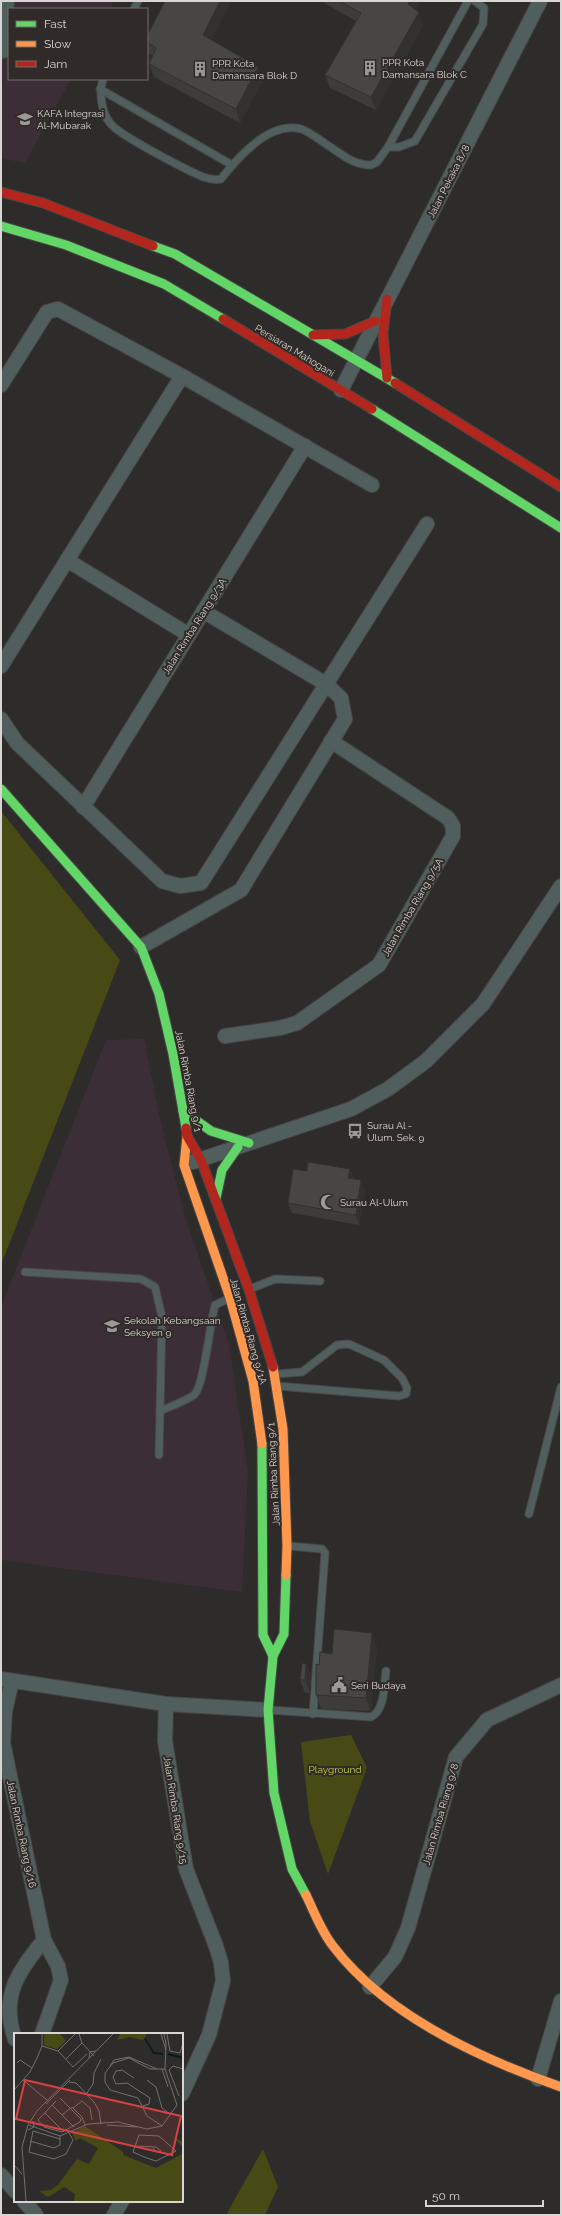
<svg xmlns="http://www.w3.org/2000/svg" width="562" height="2216" font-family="Raleway,sans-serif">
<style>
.education{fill:#3c2e37}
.green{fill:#484a15}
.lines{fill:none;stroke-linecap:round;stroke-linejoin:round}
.lane-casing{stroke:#484746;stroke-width:9}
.street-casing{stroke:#484746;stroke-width:16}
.fast-casing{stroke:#484746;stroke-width:11}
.slow-casing{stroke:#484746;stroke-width:11}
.jam-casing{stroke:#484746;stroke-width:11}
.lane{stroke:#505f5d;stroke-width:7}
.street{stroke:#505f5d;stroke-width:14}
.fast{stroke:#63d668;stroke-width:9}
.slow{stroke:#ff974d;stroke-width:9}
.jam{stroke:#b3261e;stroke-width:9}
.wall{fill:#3e3c3a}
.shaded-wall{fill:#323130}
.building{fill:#484644;stroke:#323130}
.labels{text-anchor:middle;stroke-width:4;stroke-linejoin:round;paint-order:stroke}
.poi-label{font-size:10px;fill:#d8d5d3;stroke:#302b28;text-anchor:start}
.street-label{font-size:10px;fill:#d8d5d3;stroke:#302b28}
.park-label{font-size:10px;fill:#c9d143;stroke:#302b28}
.inset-river{fill:none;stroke:#0b1b20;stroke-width:2}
.inset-road{fill:none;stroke:#72706e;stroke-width:1}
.view{fill:#d64242;fill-opacity:0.15;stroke:#d64242;stroke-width:2}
.inset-edge{fill:none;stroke:#d8d5d3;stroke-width:2}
</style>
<rect width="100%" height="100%" fill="#2e2c2a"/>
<g class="education">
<path d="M1,1H114L110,9H9V79H71L25,163L1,158Z"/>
<path d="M144,1039L161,1124L186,1220L229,1345L248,1471L242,1592L1,1560V1307L106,1040Z"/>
</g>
<g class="green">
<path d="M1,811L120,960L1,1265Z"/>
<path d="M351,1735L367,1768L328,1874L310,1821L301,1742Z"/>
<path d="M263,2149L278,2187L265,2215H226Z"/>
</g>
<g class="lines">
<defs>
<g id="lane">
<path d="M134,9L138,1"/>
<path d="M103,79C99,92 101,112 110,123C118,135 187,170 203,177C209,179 215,180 221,179C238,157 270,121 301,129C311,132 323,143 332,148C345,157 355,165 371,165L377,162L388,147L468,1"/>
<path d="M100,89L232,165"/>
<path d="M388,147H399L415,141L483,24L484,8L475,1"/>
<path d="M25,1272L141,1279L155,1287L162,1317L160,1411"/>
<path d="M250,1289L275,1279L320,1281"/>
<path d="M277,1374L302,1372L337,1345L349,1344L384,1360L402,1378L407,1388L406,1394L399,1396L277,1386"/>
<path d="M159,1455L160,1411C171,1406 184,1402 194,1395C204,1387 210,1322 215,1305L228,1299"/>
<path d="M529,1514L561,1387"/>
<path d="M289,1546L322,1549L325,1553L313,1714"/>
<path d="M270,1710L371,1717C385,1710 384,1686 386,1671"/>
</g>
<g id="street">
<path d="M3,51L7,1"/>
<path d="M1,385L47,312L58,309L182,376L372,485"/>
<path d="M341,390L540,1"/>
<path d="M67,560L189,635"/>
<path d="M1,666L182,376"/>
<path d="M1,719L17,743L162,881L180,886L201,883L427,524"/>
<path d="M83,807L305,446"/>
<path d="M141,947L241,890L345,719L341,698L326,684L203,611"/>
<path d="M225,1036L280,1028L297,1023L379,965L453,836V826L448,818L331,741"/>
<path d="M193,1162L351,1109L388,1089L426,1061L483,1004L561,886"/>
<path d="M1,1679L166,1704L165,1741L186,1869L216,1946L221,1963L223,1981L209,2035L182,2094"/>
<path d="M12,1681L5,1711L3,1743L44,1940L58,1966L61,1980L42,2034"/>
<path d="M166,1704L268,1710"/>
<path d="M370,1987L395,1957L408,1928L456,1757L487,1720L561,1685"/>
<path d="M15,2039C0,1997 18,1971 44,1940"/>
<path d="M538,2079L561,2001"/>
<path d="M1,2175L15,2191"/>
<path d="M24,2201L36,2215"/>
<path d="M114,2215L122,2201"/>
</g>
<g id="fast">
<path d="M1,226L66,245L164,284L223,319"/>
<path d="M153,246L175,254L395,383"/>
<path d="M372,409L561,528"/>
<path d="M1,789L141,947L159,994L173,1054L186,1128"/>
<path d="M183,1111L211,1131L249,1143"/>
<path d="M216,1198L222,1170L238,1147"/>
<path d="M262,1444L263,1635L273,1656"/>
<path d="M286,1575L284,1634L273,1656L268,1710L274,1793L292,1869L306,1895"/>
</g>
<g id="slow">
<path d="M187,1136L184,1165L230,1298L253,1381L262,1444"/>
<path d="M273,1367L283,1429L287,1546L286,1575"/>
<path d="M306,1895C314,1911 321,1931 333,1946C385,2015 481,2059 561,2087"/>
</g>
<g id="jam">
<path d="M1,192L43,203L153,246"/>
<path d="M387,299L383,333L387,378"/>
<path d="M223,319L372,409"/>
<path d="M313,335L345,334L375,321"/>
<path d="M395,383L561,487"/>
<path d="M186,1128L187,1136L201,1160L249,1290L273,1367"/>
</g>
</defs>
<use href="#lane" class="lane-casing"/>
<use href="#street" class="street-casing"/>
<use href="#fast" class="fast-casing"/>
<use href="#slow" class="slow-casing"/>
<use href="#jam" class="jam-casing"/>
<use href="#lane" class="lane"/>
<use href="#street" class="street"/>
<use href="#fast" class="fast"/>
<use href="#slow" class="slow"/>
<use href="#jam" class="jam"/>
</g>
<g class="wall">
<path d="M165,1H231L211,40L263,80L240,123L154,77L149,64L153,56L149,54L147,47V36Z"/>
<path d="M321,1H418L419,2L416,10L423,25L376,110L330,88L325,75L356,21Z"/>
<path d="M350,1169L354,1179L365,1191L359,1225L292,1213L288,1203L307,1171Z"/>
<path d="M377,1646L371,1711L321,1709L316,1695L319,1665L332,1654Z"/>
<path d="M306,1664L311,1677L310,1693H305L300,1680Z"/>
</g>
<g class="shaded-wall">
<path d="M220,1H231L207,49L203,35Z"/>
<path d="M410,1H418L419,2L413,17L408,4Z"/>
<path d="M419,12L423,25L376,110L371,97Z"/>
<path d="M258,67L263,80L240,123L236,109Z"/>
<path d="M350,1169L354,1179L348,1178Z"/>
<path d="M361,1180L365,1191L359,1225L356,1215Z"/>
<path d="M372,1633L377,1646L371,1711L366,1698Z"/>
<path d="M306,1664L311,1677L310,1693L305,1680Z"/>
</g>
<g class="building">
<path d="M165,1H220L203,35L258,67L236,109L149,64L156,48L147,42V36Z"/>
<path d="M339,1H410L408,4L419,12L371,97L325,75L361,13Z"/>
<path d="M308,1162L350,1169L348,1178L361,1180L356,1215L288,1203L293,1169L307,1171Z"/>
<path d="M334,1629L372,1633L366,1698L316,1695V1664L319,1665L320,1652L332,1654Z"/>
<path d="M302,1663L306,1664L305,1680H300Z"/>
</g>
<defs>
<symbol id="building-bare" viewBox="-9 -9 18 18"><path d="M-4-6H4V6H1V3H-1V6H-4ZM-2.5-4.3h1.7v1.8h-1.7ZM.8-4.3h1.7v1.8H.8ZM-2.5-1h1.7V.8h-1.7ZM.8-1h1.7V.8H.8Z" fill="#9c9a98" stroke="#302b28" stroke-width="2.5" paint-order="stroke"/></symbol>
<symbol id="school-bare" viewBox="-9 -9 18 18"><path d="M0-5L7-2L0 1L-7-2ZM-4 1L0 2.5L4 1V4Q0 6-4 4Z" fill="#9c9a98" stroke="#302b28" stroke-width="2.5" paint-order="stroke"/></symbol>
<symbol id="bus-bare" viewBox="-9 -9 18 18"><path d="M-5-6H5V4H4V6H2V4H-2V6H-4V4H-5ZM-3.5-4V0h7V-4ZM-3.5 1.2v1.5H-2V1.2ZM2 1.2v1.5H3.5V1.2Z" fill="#9c9a98" stroke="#302b28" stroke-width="2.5" paint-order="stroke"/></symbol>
<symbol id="mosque-bare" viewBox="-9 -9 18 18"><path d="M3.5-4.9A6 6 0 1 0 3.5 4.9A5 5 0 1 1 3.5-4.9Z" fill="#9c9a98" stroke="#302b28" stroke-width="2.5" paint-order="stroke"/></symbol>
<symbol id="civic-bare" viewBox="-9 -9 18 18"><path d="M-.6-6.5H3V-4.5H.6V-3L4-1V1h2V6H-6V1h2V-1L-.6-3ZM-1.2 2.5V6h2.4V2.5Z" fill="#9c9a98" stroke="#302b28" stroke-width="2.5" paint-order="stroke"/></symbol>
</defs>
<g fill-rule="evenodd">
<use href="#building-bare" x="359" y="57" width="22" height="22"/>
<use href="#building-bare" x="189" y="58" width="22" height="22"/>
<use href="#school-bare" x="14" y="108" width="22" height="22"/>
<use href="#bus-bare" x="344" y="1120" width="22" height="22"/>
<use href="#mosque-bare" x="317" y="1191" width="22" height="22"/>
<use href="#school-bare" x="101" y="1315" width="22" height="22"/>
<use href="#civic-bare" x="328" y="1674" width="22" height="22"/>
</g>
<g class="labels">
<g class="poi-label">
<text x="382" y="66">PPR Kota<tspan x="382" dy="12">Damansara Blok C</tspan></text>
<text x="212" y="67">PPR Kota<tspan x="212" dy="12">Damansara Blok D</tspan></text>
<text x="37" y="117">KAFA Integrasi<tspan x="37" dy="12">Al-Mubarak</tspan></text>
<text x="367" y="1129">Surau Al -<tspan x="367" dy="12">Ulum. Sek. 9</tspan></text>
<text x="340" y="1206">Surau Al-Ulum</text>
<text x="124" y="1324">Sekolah Kebangsaan<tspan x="124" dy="12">Seksyen 9</tspan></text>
<text x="351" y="1689">Seri Budaya</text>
</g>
<g class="street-label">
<text transform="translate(448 181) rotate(-63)" y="4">Jalan Pekaka 8/8</text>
<text transform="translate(295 350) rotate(31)" y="4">Persiaran Mahogani</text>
<text transform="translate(194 626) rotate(-58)" y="4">Jalan Rimba Riang 9/3A</text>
<text transform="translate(412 907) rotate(-60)" y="4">Jalan Rimba Riang 9/5A</text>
<text transform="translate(189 1081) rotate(79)" y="4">Jalan Rimba Riang 9/1</text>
<text transform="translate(249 1331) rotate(74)" y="4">Jalan Rimba Riang 9/1A</text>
<text transform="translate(273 1474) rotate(-93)" y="4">Jalan Rimba Riang 9/1</text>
<text transform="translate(176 1810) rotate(81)" y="4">Jalan Rimba Riang 9/15</text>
<text transform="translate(440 1814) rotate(-74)" y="4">Jalan Rimba Riang 9/8</text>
<text transform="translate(22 1834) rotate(78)" y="4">Jalan Rimba Riang 9/16</text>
</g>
<g class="park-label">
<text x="335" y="1773">Playground</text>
</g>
</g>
<g transform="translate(14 2033)">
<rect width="169" height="169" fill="#2e2c2a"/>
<path d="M30,1H46L52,8L43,16L30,12ZM106,1H132V3L129,7L115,4L103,7ZM71,93L109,119V122L142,135L168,121V113L158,103L169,109V168H60L61,161L50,154L34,164L25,158L37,157L44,152L63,126L75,131L84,115L66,105L62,108L58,100Z" fill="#484a15"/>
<path class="inset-river" d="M131,6L140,20L149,21M154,21L169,25"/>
<path class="inset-road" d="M65,1L68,10L80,23M147,1L152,17M153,1L156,18L166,20L169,10M28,13L44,18L59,34L73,21M44,18L61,1M75,25L76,19L82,18M52,26L68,10M3,30L6,27L18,35M96,33L100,27L115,24L143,36M148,36L154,54M120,45L108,37L102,38L99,44L102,51L113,50L136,65L135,71L129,73M9,47L33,67M133,47L142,54L148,75L157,82M55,49L62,50L80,69L85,78L87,91M0,57L16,39L23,25L28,13V1M73,60L79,51L80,40L87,26M165,63L155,37L159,33L169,36M42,68L24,87L30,94L48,99L66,89L67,86L46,65M32,71L56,47M38,72L60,94M59,75L68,68L76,75L78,87M31,80L50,99M48,82L58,74L68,84L71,92M15,92L46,103L74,91L104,89L133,96L148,93L163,72L151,36L152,10L150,1M93,92L123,94M148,93L133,83L124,65L96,57L91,49V40L99,30L115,25L136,36H151M14,97L20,94L19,88M125,102L145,103L162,118L142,128L130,124L119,119ZM46,106L19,98L15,119L40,126L52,121L59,107L55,100M16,108L40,115L46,112V103M121,113L142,114L147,118L142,119L139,115M0,132L8,141M12,168L8,114L14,92L23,78L99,1"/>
<path class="view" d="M11,47L167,83L158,122L2,86Z"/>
<rect width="169" height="169" class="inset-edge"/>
</g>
<rect width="562" height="2216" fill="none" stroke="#d8d5d3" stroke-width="4"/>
<rect x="8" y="8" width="140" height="72" fill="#302b28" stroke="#736f6c"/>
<rect x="16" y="21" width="20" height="6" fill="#63d668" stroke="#736f6c"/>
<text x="44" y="28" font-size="12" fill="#d8d5d3">Fast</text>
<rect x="16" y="41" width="20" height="6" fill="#ff974d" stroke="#736f6c"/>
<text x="44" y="48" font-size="12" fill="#d8d5d3">Slow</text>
<rect x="16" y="61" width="20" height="6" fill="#b3261e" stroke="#736f6c"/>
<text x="44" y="68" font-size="12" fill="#d8d5d3">Jam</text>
<path d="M426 2200v6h117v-6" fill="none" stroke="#d8d5d3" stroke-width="2"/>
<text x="432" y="2200" font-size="12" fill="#d8d5d3" stroke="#302b28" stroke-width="3" paint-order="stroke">50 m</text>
</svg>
